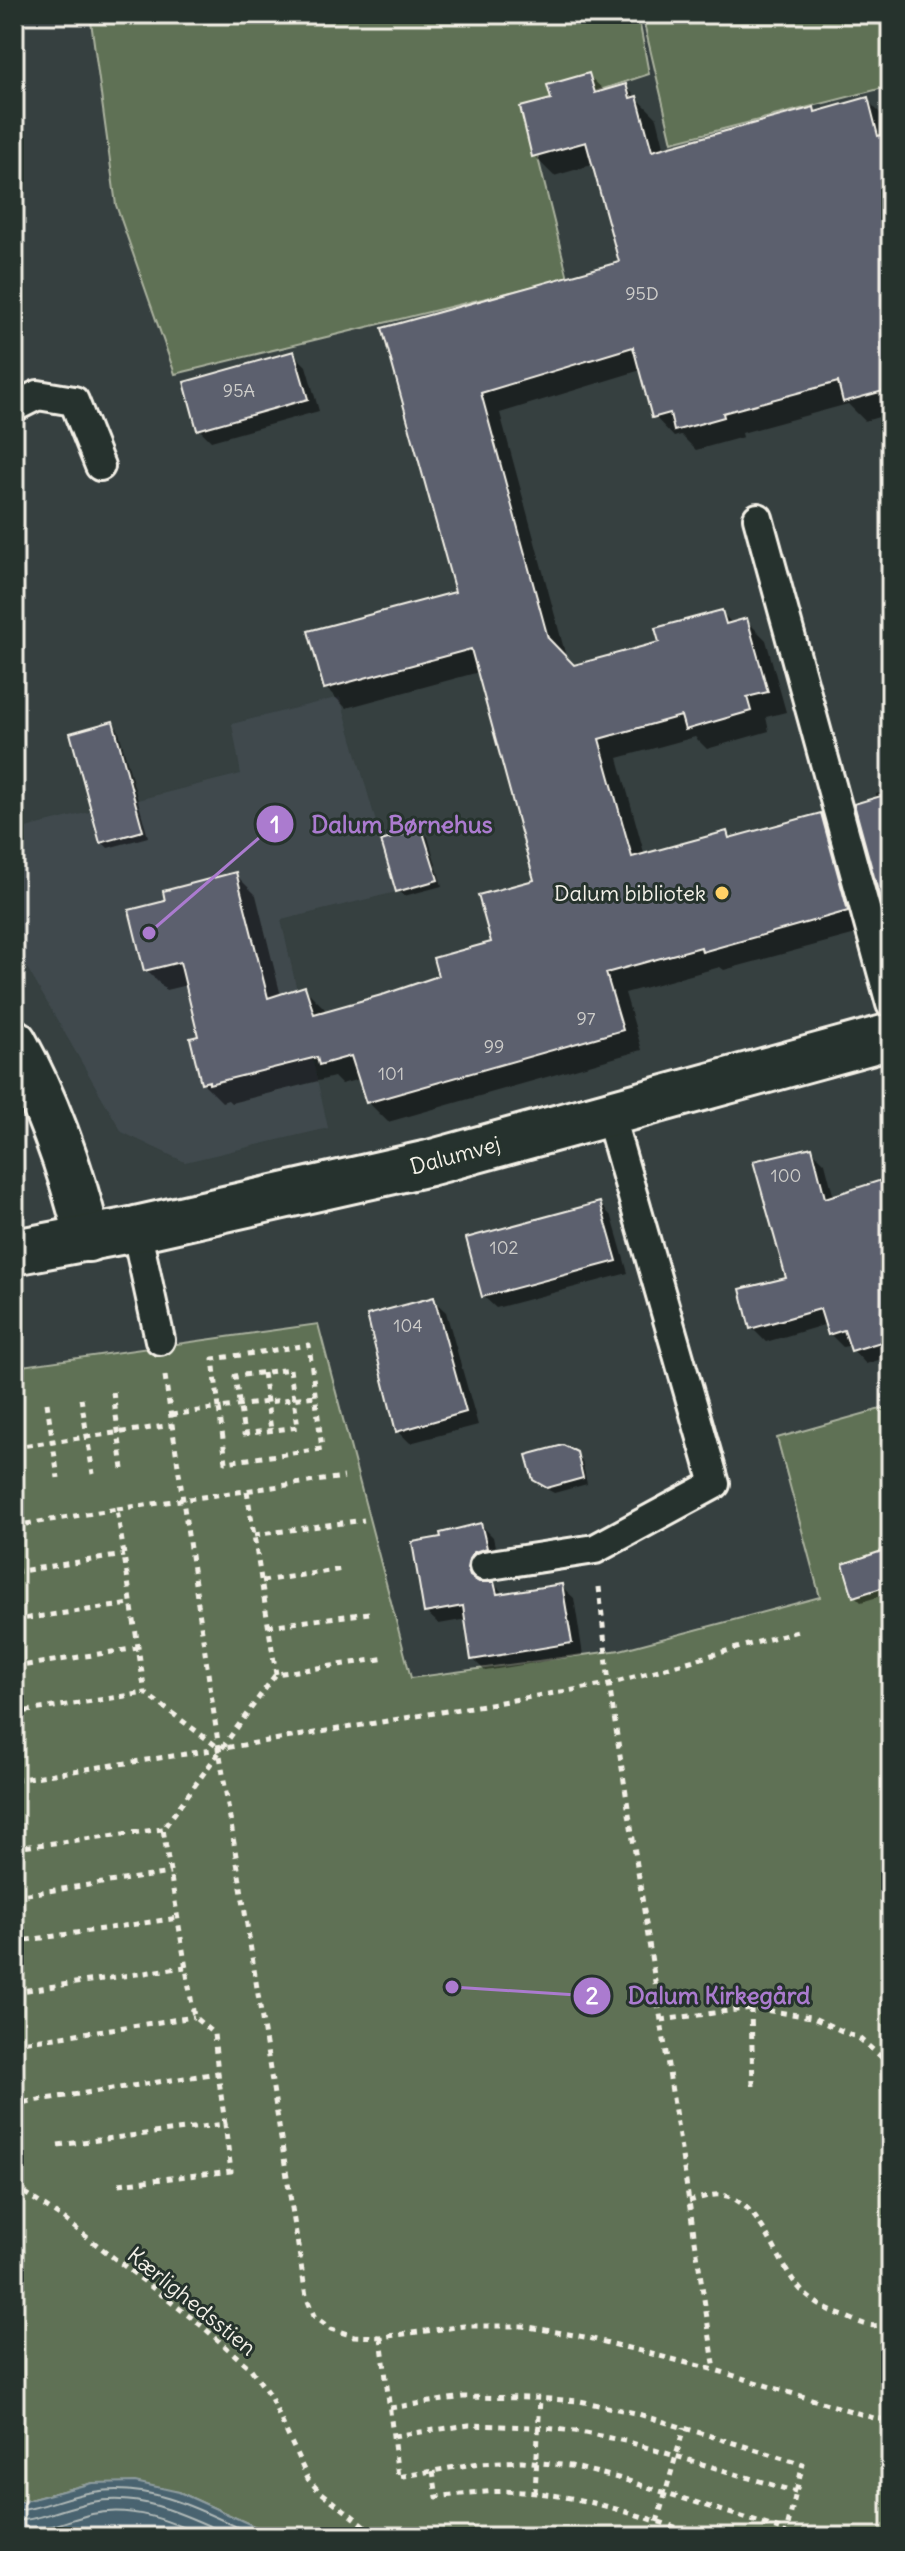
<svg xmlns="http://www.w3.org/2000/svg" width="905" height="2551" font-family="Delius,sans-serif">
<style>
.built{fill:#414a4e}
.green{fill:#5f7154;stroke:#aab19e;stroke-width:2}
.water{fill:#4a646f;stroke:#8e9c9f;stroke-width:2}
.shadow{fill:#0007}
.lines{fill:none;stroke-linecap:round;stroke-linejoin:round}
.shore{stroke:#b0b9b8;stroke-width:2}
.building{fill:#5b606e;stroke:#f4f1e8;stroke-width:2}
.service-casing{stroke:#f4f1e8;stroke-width:34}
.tertiary-casing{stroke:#f4f1e8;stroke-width:50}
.path{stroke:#f4f1e8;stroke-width:5;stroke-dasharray:6 6;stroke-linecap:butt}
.service{stroke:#26332d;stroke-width:28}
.tertiary{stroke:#26332d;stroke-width:44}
.poi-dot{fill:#ffd166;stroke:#26332d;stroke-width:3}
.labels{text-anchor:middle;stroke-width:6;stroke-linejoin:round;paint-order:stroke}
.number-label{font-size:18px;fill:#cecdca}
.poi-label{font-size:22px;fill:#f4f1e8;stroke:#26332d;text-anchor:end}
.street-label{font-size:22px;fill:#f4f1e8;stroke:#26332d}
.leader{fill:none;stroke:#ab7bcf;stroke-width:3}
.callout-dot{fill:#ab7bcf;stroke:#26332d;stroke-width:3}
.mark-label{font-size:24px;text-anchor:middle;font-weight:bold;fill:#fff}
.callout-label{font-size:24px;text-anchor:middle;font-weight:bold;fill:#ab7bcf;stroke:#26332d;stroke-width:6;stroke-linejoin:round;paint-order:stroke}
</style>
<rect width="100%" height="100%" fill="#364040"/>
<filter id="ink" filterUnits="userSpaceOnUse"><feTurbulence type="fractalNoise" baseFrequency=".0125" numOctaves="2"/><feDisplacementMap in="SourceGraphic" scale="16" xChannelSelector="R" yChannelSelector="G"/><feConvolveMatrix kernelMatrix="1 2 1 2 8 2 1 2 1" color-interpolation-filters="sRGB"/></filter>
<g filter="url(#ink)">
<path class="built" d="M340,697L396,892L281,920L328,1128L185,1162L122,1132L14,945V831L241,774L232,724Z"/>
<g class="green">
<path d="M90,14H638L649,74L527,114L568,278L175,374L116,205Z"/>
<path d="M663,14H891V86L672,142L643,19Z"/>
<path d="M318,1324L411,1678L620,1650L820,1597L777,1438L891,1406V2537H278L179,2492L92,2483L14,2504V1367Z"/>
</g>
<path class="water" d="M135,2482L179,2492L278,2537H14V2504L92,2483Z"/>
<g class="shadow">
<path d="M588,75L606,92L626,87L657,118L665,150L813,109L818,113L867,100L887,120L891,134V416L889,414L865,421L848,404L742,433L743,437L696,450L681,435L674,437L654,416L641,370L500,413L567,660L574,667L661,643L721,612L733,624L746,620L766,640L786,712L766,717L769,731L707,749L695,737L618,758L645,856L727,834L732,839L820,815L840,835L867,931L724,970L720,967L625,993L642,1050L388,1122L368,1102L360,1079L341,1084L334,1077L231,1103L228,1100L222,1102L202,1082L200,1037L187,985L166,990L146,970L168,903L236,875L256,895L281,996L304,988L324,1008L326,1013L440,977L493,943L536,881L479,672L346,708L326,688L457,594L385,329L622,264L595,164L554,176L534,156L553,101Z"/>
<path d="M293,353L306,366L319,411L211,441L199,429Z"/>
<path d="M112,723L118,729L148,837L108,848L102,842Z"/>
<path d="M891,790V909L882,901L876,794Z"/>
<path d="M422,831L428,837L442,886L404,896L398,890Z"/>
<path d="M811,1149L825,1163L834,1198L891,1179V1356L866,1364L853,1350L851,1345L843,1347L830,1334L827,1324L766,1342L752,1328L788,1279Z"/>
<path d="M600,1204L612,1217L628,1273L496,1308L483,1296Z"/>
<path d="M433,1300L446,1312L478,1425L410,1443L398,1431Z"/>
<path d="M575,1454L582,1461L587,1484L554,1493L541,1486L534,1479Z"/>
<path d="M481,1525L493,1537L498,1561L480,1572V1584H494L505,1595L561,1586L574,1598L583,1655L485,1671L473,1659L467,1619L439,1624L426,1612L444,1539Z"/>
<path d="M891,1550V1593L861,1602L855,1596Z"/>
</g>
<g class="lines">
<g class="shore">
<path d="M14,2511C41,2509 66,2496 93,2492C153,2482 206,2513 258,2537"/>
<path d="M14,2521C40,2520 66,2507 92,2502C143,2492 189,2517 234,2537"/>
<path d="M14,2533C40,2533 67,2520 92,2514C132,2505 170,2521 205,2537"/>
</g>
</g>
<g class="building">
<path d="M589,73L595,93L626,84L630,98L637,96L652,151L814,107L815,112L868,97L878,136L891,132V389L843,402L838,382L723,413L724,417L674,431L670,413L652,418L633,347L481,393L548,638L574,665L659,642L655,628L722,610L726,624L747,618L768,692L747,697L751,711L685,730L681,716L599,739L632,857L727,831L729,838L821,813L848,911L702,952L701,947L606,973L623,1030L366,1103L351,1056L319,1065L317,1057L209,1084V1081L201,1083L190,1038L198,1036L180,962L144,971L129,910L165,901L163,891L236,872L268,998L305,986L314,1014L385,994L438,976L433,958L491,942L478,895L534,880L471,649L324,689L308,631L455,592L382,328L619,262L586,142L532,157L520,107L551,99L547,85Z"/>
<path d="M294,351L308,399L197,430L184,382Z"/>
<path d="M113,721L143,831L100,843L70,733Z"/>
<path d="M891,793V899L881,902L854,804Z"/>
<path d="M422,829L438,880L396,892L381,841Z"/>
<path d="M812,1147L825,1198L891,1177V1339L851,1351L844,1330L828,1335L820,1309L750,1329L740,1289L786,1278L753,1161Z"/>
<path d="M600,1202L617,1261L482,1297L466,1238Z"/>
<path d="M434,1297L466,1412L396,1432L367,1315Z"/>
<path d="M563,1445L577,1452L583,1478L547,1488L533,1480L526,1455Z"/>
<path d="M481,1523L487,1548L474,1552L469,1559L467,1568L470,1576L479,1582H494L497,1594L562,1584L572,1643L471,1660L463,1606L424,1613L412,1542L441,1537L440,1533Z"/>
<path d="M891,1548V1585L853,1597L843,1564Z"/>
</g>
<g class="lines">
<defs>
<g id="service">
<path d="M14,407L38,395L74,401L100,466"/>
<path d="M758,518L891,1004"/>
<path d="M136,1229L160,1340"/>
<path d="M484,1566L595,1549L715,1484L609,1113"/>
</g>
<g id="tertiary">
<path d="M14,1042C49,1105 71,1169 88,1239"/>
<path d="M14,1252L136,1229L429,1163L891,1036"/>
</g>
</defs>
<use href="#service" class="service-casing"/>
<use href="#tertiary" class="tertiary-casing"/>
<g class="path">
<path d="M290,1369L298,1427L244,1434L235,1376Z"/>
<path d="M263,1373L271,1430"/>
<path d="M165,1376L219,1749L306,2296L314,2316L331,2329L354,2336L381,2337L464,2326H523L585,2337L715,2370L874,2418L891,2420"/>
<path d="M113,1392L123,1469"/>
<path d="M81,1398L93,1474"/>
<path d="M47,1403L58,1478"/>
<path d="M171,1415L219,1408L213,1359L309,1345L322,1449L226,1462L219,1408L316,1396"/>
<path d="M14,1447L173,1425"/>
<path d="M247,1491L276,1674"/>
<path d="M117,1509L344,1477"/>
<path d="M14,1526L117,1509L145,1693L219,1748"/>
<path d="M254,1535L364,1520"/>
<path d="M14,1572L124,1555"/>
<path d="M262,1581L343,1569"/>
<path d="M599,1587L609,1684L715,2370"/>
<path d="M14,1620L131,1604"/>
<path d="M268,1626L369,1613"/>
<path d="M14,1667L138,1648"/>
<path d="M14,1713L145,1693"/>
<path d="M14,1780L219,1749L609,1684L801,1630"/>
<path d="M14,1848L163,1829"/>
<path d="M14,1896L170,1873"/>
<path d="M14,1942L178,1918"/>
<path d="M14,1992L185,1967"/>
<path d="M751,2008L753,2087"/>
<path d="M661,2020L751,2008L811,2017L860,2039L891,2065"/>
<path d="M14,2043L194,2017"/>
<path d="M14,2099L19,2103L218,2073L214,2034L194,2017L163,1829L276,1674L387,1658"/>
<path d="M58,2145L225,2124L218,2073"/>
<path d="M119,2184L231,2171L225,2124"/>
<path d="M14,2186L61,2217L202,2326L251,2369L270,2396L308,2479L318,2490L380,2537"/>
<path d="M689,2201C698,2199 711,2194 720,2195C760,2197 777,2266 802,2291C814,2303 828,2311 844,2316C864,2324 869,2329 891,2323"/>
<path d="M381,2337L398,2477L479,2463L522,2461L571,2466L622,2479L786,2531"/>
<path d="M390,2408L463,2397L534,2398L580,2401L635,2413L803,2464L785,2537"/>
<path d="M393,2436L469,2425L534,2427L575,2431L625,2441L796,2492"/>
<path d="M433,2471L437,2497C466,2493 496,2490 525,2492C587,2496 648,2519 707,2537"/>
<path d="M535,2493L540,2398"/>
<path d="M657,2522L684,2428"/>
</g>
<use href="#service" class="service"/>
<use href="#tertiary" class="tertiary"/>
</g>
</g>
<circle class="poi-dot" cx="722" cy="893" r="8"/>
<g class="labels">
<g class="number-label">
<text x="642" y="300">95D</text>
<text x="239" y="397">95A</text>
<text x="586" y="1025">97</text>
<text x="494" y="1053">99</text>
<text x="391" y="1080">101</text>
<text x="786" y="1182">100</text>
<text x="504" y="1254">102</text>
<text x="408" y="1332">104</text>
</g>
<g class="poi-label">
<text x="706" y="901">Dalum bibliotek</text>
</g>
<g class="street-label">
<text transform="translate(455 1155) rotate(-15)" y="8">Dalumvej</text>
<text transform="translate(192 2301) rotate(39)" y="8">Kærlighedsstien</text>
</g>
</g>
<path class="leader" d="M149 933L275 824M452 1987L592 1996"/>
<g class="callout-dot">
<circle cx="149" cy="933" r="8"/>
<circle cx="452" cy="1987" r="8"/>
<circle cx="275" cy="824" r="20"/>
<circle cx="592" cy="1996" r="20"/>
</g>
<g class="mark-label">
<text x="275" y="833">1</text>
<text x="592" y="2004">2</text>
</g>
<g class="callout-label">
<text x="402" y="833">Dalum Børnehus</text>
<text x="719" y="2004">Dalum Kirkegård</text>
</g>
<rect width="905" height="2551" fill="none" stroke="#26332d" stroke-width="48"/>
<rect x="24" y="24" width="857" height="2503" fill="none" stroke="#f4f1e8" stroke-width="3" filter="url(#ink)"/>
</svg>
